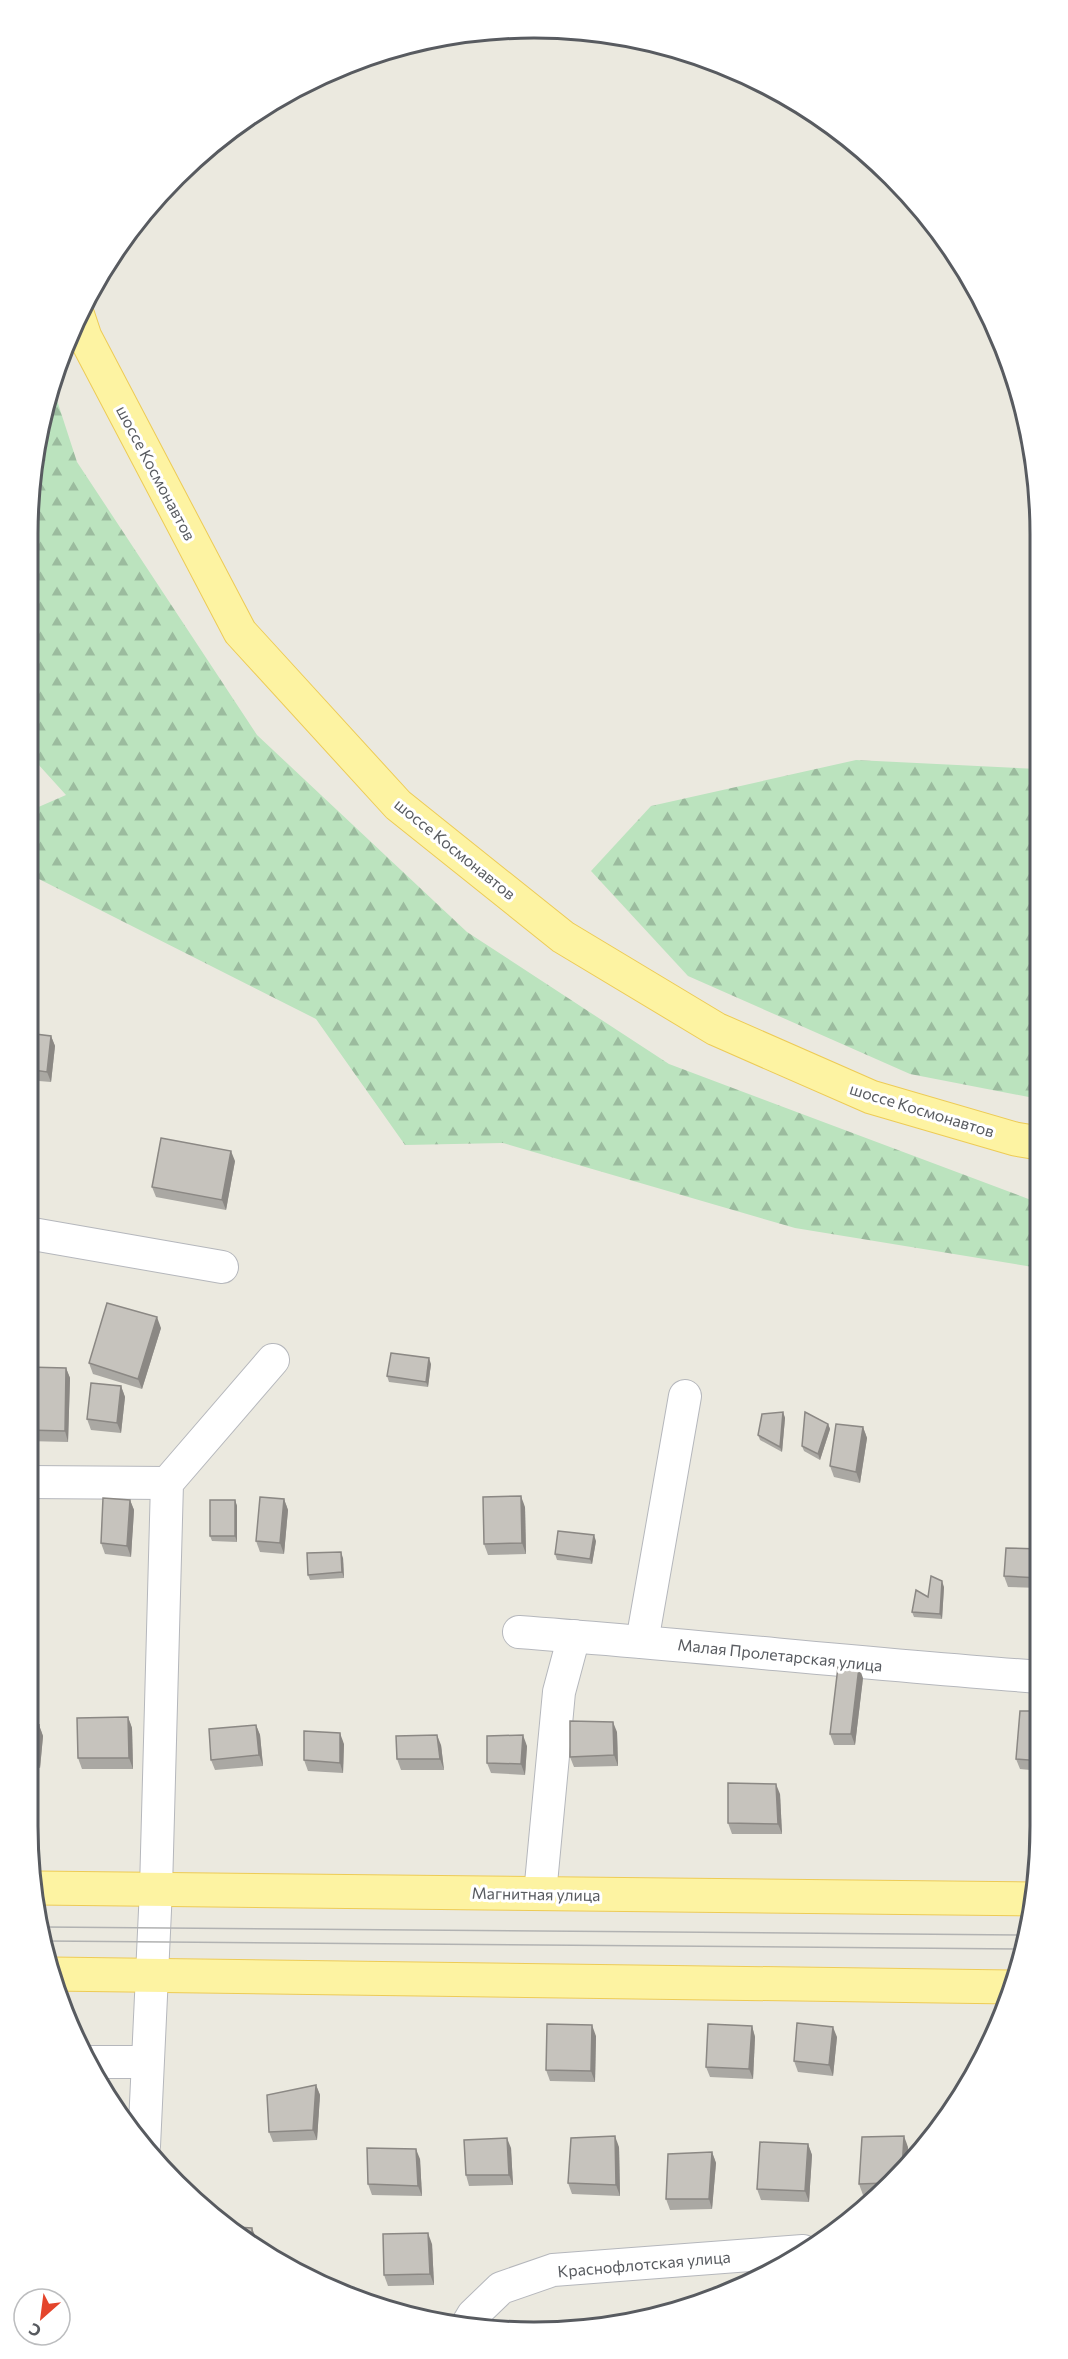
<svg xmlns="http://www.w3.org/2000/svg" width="1068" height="2359" font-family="Commissioner,sans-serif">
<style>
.forest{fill:url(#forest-firs)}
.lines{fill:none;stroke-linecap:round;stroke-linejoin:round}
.minor-casing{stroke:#b5b7bc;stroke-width:34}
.major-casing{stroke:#edcb56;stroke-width:35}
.minor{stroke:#fff;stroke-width:32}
.major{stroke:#fdf3a2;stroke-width:33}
.tram{stroke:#b1b2b2;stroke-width:1.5}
.wall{fill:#aaa8a3}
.shaded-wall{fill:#8b8884}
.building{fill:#c6c3bd;stroke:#8b8884;stroke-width:1.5}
.labels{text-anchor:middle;stroke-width:6;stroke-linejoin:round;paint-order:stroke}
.street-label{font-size:16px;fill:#585b60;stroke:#fff}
.rim{fill:none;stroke:#585b60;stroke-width:3}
</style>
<defs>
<pattern id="forest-firs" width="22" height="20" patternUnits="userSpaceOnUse" patternTransform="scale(1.5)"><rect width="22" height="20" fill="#bbe3be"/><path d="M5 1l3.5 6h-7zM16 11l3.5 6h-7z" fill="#9bbb9e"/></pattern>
</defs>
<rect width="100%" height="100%" fill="#ebe9df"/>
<g class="forest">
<path d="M52,385L77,462L257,735L467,932L669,1064L1039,1203V1268L795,1228L503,1143L405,1145L316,1019L27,873V812L66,795L27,752V534L37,435Z"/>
<path d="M856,760L1038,769L1039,1099L910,1074L688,976L591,871L651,806Z"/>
</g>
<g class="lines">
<defs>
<g id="minor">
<path d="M27,1233L222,1267"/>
<path d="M27,1482L167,1483"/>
<path d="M519,1632C693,1645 866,1664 1041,1677"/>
<path d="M642,1642L685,1396"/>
<path d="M540,1894L559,1692L574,1636"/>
<path d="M87,2062H147"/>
<path d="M144,2146L156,1889L167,1483L273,1360"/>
<path d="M467,2325L473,2315L501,2288L553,2270L803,2251"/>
</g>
<g id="major">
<path d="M78,316L85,337L240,632L398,805L563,937L716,1029L871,1097L1015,1139L1039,1143"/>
<path d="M37,1888L1034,1899"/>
<path d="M52,1974L1012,1987"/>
</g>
</defs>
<use href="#minor" class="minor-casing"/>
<use href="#major" class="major-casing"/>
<use href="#minor" class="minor"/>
<use href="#major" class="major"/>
<g class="tram">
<path d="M44,1927L1028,1935"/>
<path d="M46,1941L1024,1949"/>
</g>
</g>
<g class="wall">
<path d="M27,1033L51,1036L55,1046L51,1082L27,1080Z"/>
<path d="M235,1161L226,1210L156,1197L152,1187Z"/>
<path d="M161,1328L142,1389L93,1374L89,1363Z"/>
<path d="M431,1364L428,1387L389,1382L387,1376Z"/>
<path d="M27,1367L66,1368L70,1378L68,1442L27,1441Z"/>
<path d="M121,1386L125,1397L121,1433L91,1430L87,1419Z"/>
<path d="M783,1412L785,1418L782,1452L760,1440L758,1435Z"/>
<path d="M828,1424L830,1429L820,1460L804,1451L802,1446Z"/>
<path d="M863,1427L867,1438L860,1483L834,1477L830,1466Z"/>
<path d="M284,1499L288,1510L284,1554L260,1552L256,1541Z"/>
<path d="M130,1500L134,1510L131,1557L105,1554L101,1543Z"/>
<path d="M235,1500L237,1506V1542L212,1541L210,1536Z"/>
<path d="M525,1507L526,1554L488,1555L484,1544Z"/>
<path d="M596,1541L592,1564L557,1560L555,1554Z"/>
<path d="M1040,1549V1588L1008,1587L1004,1576Z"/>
<path d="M343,1558L344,1578L310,1580L308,1575Z"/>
<path d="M944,1587L942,1619L914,1617L912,1612L928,1597Z"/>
<path d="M863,1678L855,1745H834L830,1734Z"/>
<path d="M1041,1711V1771L1020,1769L1016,1759Z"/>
<path d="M128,1717L132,1728L133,1769H82L78,1758Z"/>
<path d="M39,1725L43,1736L40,1768L27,1769V1727Z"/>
<path d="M256,1725L260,1735L263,1766L215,1770L211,1760Z"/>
<path d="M617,1732L618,1766L574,1767L570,1757Z"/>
<path d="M344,1744L343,1773L308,1771L304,1760Z"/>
<path d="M441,1745L444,1770H401L397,1759Z"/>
<path d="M527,1746L525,1775L491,1773L487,1763Z"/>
<path d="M780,1794L782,1834H732L728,1823Z"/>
<path d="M752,2026L755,2037L753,2079L710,2077L706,2067Z"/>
<path d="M596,2036L595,2082L550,2081L546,2070Z"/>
<path d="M837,2037L833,2076L798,2072L794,2061Z"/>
<path d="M316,2085L320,2095L317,2140L273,2142L269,2132Z"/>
<path d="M808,2144L812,2155L809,2202L761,2200L757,2189Z"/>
<path d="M619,2147L620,2196L572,2194L568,2183Z"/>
<path d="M908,2147L907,2166L872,2194L863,2195L859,2184Z"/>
<path d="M511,2148L513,2185L469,2186L466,2175Z"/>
<path d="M712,2152L716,2163L712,2209L670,2210L666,2199Z"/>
<path d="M420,2159L422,2196L372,2195L368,2184Z"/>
<path d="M432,2244L434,2285L388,2286L384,2275Z"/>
</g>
<g class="shaded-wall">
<path d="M51,1036L55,1046L51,1082L47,1072Z"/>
<path d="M231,1151L235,1161L226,1210L222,1200Z"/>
<path d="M157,1317L161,1328L142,1389L138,1379Z"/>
<path d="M429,1358L431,1364L428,1387L426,1382Z"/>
<path d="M66,1368L70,1378L68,1442L65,1431Z"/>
<path d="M121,1386L125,1397L121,1433L117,1423Z"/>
<path d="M783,1412L785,1418L782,1452L780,1447Z"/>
<path d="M828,1424L830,1429L820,1460L818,1454Z"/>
<path d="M863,1427L867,1438L860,1483L856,1472Z"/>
<path d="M521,1496L525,1507L526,1554L522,1543Z"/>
<path d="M284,1499L288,1510L284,1554L280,1543Z"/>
<path d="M130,1500L134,1510L131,1557L127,1546Z"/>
<path d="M235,1500L237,1506V1542L235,1536Z"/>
<path d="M594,1535L596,1541L592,1564L590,1559Z"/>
<path d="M1040,1549V1582L1039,1578Z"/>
<path d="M341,1552L343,1558L344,1578L342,1572Z"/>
<path d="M942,1581L944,1587L942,1619L940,1614Z"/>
<path d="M859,1667L863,1678L855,1745L851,1734Z"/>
<path d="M128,1717L132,1728L133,1769L129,1758Z"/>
<path d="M613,1722L617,1732L618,1766L614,1755Z"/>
<path d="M39,1725L43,1736L40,1768L36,1757Z"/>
<path d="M256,1725L260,1735L263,1766L259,1755Z"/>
<path d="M340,1733L344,1744L343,1773L340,1763Z"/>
<path d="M437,1735L441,1745L444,1770L440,1759Z"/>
<path d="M523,1735L527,1746L525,1775L521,1764Z"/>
<path d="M776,1784L780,1794L782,1834L778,1824Z"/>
<path d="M592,2025L596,2036L595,2082L591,2071Z"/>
<path d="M752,2026L755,2037L753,2079L749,2069Z"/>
<path d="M833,2027L837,2037L833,2076L829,2065Z"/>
<path d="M316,2085L320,2095L317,2140L313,2130Z"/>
<path d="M615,2136L619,2147L620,2196L616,2185Z"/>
<path d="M904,2136L908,2147L907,2166L902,2170Z"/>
<path d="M507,2138L511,2148L513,2185L509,2175Z"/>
<path d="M808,2144L812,2155L809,2202L805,2191Z"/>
<path d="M416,2149L420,2159L422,2196L418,2186Z"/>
<path d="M712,2152L716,2163L712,2209L709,2199Z"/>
<path d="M252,2228L256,2238V2244L252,2241Z"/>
<path d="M428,2233L432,2244L434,2285L430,2274Z"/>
</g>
<g class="building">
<path d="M27,1033L51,1036L47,1072L27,1069Z"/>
<path d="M161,1138L231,1151L222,1200L152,1187Z"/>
<path d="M107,1303L157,1317L138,1379L89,1363Z"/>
<path d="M391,1353L429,1358L426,1382L387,1376Z"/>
<path d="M27,1367L66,1368L65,1431L27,1430Z"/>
<path d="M91,1383L121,1386L117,1423L87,1419Z"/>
<path d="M783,1412L780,1447L758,1435L762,1414Z"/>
<path d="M805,1412L828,1424L818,1454L802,1446Z"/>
<path d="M836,1424L863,1427L856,1472L830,1466Z"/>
<path d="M521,1496L522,1543L484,1544L483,1497Z"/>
<path d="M260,1497L284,1499L280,1543L256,1541Z"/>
<path d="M103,1498L130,1500L127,1546L101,1543Z"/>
<rect x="210" y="1500" width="25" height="36"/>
<path d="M558,1531L594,1535L590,1559L555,1554Z"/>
<path d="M1006,1548L1040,1549L1039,1578L1004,1576Z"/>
<path d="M341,1552L342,1572L308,1575L307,1553Z"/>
<path d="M931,1576L942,1581L940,1614L912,1612L916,1590L928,1597Z"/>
<path d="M838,1667H859L851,1734H830Z"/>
<path d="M1020,1711H1041V1761L1016,1759Z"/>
<path d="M128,1717L129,1758H78L77,1718Z"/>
<path d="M570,1721L613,1722L614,1755L570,1757Z"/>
<path d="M39,1725L36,1757L27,1758V1727Z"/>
<path d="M256,1725L259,1755L211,1760L209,1729Z"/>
<path d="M304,1731L340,1733V1763L304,1760Z"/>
<path d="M437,1735L440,1759H397L396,1736Z"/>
<path d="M523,1735L521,1764L487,1763V1736Z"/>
<path d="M728,1783L776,1784L778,1824L728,1823Z"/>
<path d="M797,2023L833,2027L829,2065L794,2061Z"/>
<path d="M547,2024L592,2025L591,2071L546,2070Z"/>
<path d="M708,2024L752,2026L749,2069L706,2067Z"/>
<path d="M316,2085L313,2130L269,2132L267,2095Z"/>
<path d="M615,2136L616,2185L568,2183L571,2138Z"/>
<path d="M904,2136L902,2170L886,2183L859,2184L862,2137Z"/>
<path d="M507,2138L509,2175H466L464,2140Z"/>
<path d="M760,2142L808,2144L805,2191L757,2189Z"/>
<path d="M367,2148L416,2149L418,2186L368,2184Z"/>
<path d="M712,2152L709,2199H666L668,2154Z"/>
<path d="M236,2227L252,2228V2241Z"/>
<path d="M428,2233L430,2274L384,2275L383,2234Z"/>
<path d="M623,2320L626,2323L619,2324Z"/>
</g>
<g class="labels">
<g class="street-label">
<text transform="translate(156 473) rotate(62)" y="6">шоссе Космонавтов</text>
<text transform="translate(455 849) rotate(39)" y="6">шоссе Космонавтов</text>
<text transform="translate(922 1110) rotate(17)" y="6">шоссе Космонавтов</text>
<text transform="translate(780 1655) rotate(6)" y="6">Малая Пролетарская улица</text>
<text transform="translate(536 1894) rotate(1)" y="6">Магнитная улица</text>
<text transform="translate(644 2264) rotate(-5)" y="6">Краснофлотская улица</text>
</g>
</g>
<path d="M0 0H1068V2359H0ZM534 38H534A496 496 0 0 1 1030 534V1826A496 496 0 0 1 534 2322H534A496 496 0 0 1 38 1826V534A496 496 0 0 1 534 38Z" fill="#fff" fill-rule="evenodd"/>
<path class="rim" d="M534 38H534A496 496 0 0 1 1030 534V1826A496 496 0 0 1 534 2322H534A496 496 0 0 1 38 1826V534A496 496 0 0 1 534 38Z"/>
<g transform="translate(42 2317) rotate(208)"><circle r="28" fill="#ffffff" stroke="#bcbdbf" stroke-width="1.5"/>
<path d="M0-4.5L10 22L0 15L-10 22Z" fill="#e4452c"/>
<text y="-9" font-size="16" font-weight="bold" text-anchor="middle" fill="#585b60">С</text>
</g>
</svg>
